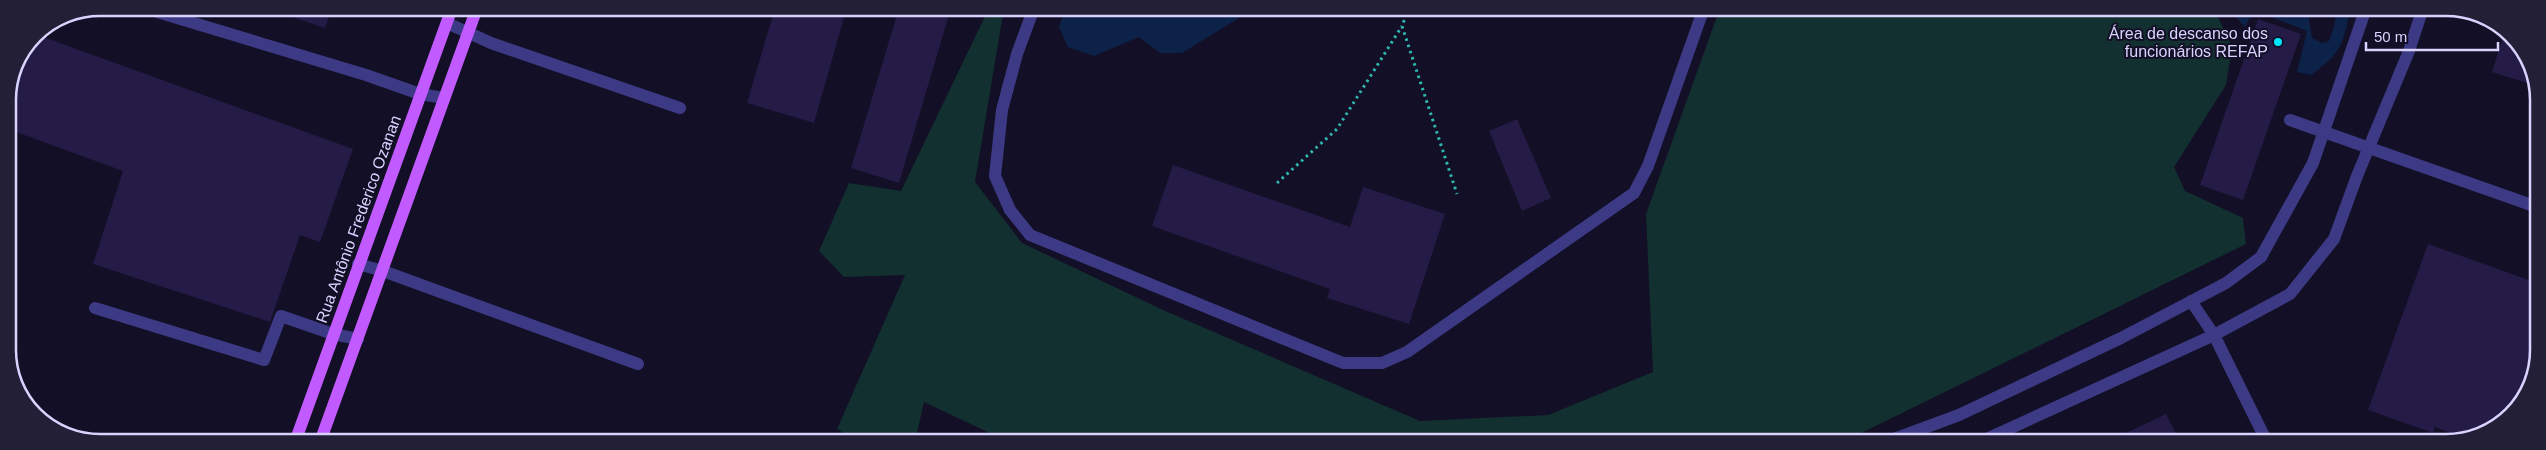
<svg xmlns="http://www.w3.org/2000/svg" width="2546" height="450" font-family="Helvetica,sans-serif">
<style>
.green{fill:#12302f}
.water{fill:#0c2248}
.building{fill:#241b47}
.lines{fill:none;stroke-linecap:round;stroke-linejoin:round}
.path{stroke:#2fb8b0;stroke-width:3;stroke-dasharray:2.5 4;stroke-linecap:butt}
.minor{stroke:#3d3a85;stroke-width:12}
.major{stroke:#c25bff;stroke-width:12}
.poi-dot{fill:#00e5ff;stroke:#130f26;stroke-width:2}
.labels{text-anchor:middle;stroke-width:4;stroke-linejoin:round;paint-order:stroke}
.poi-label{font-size:16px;fill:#d9d4ff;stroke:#130f26;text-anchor:end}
.street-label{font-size:16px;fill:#d9d4ff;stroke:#130f26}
.rim{fill:none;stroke:#d9d4ff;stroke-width:2.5}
</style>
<rect width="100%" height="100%" fill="#130f26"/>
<path class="green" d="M989,8H1004L975,182L1022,243L1163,310L1420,421L1548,415L1653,372L1646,214L1720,8H2214L2232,47L2226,85L2174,167L2185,191L2243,218L2246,244L1843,442H999L994,435L924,402L915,442H860L837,429L905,275L844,277L819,251L849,183L901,191Z"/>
<g class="water">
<path d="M1066,8H1255L1182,53H1160L1139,37L1094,56L1068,47L1059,27Z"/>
<path d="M2228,8H2310L2309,19L2312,38L2322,43L2329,41L2334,27L2337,8H2350C2344,44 2341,53 2311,75L2297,72L2307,31L2254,10L2245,27Z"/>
</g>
<g class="building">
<path d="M273,8H332L325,28L272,10Z"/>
<path d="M775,8H823L845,14L814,123L747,103Z"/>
<path d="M899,8H951L899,183L851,168Z"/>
<path d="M2258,19L2301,34L2243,200L2200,185Z"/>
<path d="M2505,31L2511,34L2537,81V86L2492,72Z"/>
<path d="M35,34L353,149L320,242L300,235L270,322L93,264L123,171L8,129V99L15,64Z"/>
<path d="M1517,119L1551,198L1522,211L1489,131Z"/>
<path d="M1173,165L1350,227L1363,187L1445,214L1409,324L1327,298L1330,289L1152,226Z"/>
<path d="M2428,244L2537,283L2538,363L2507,419L2461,437L2435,427L2433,433L2368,410Z"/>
<path d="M2166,414L2180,442H2107Z"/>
</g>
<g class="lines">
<g class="path">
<path d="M1409,8L1402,26L1457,194"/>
<path d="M1277,183L1337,129L1402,26"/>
</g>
<g class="minor">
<path d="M144,8L366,75L420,94L444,98"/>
<path d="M1034,8L1017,54L1002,110L995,176L1010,210L1030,235L1343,363H1382L1407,352L1634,193L1648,166L1704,8"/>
<path d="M447,23L491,43L680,108"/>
<path d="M2290,120L2537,207"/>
<path d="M358,264L383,271L638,364"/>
<path d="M2191,301L2214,335L2267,442"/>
<path d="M95,308L264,360L281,316L333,334L358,339"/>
<path d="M1886,442L1959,415L2121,338L2226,283L2261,257L2313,163L2366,8"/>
<path d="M1980,442L2214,335L2290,294L2334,239L2357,176L2409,51L2423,8"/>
</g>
<g class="major">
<path d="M295,442L452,8"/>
<path d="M320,442L477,8"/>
</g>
</g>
<circle class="poi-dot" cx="2278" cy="42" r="5"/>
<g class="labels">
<g class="poi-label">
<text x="2268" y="39">Área de descanso dos<tspan x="2268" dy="18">funcionários REFAP</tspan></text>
</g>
<g class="street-label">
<text transform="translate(358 219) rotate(-70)" y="6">Rua Antônio Frederico Ozanan</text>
</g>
</g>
<path d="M0 0H2546V450H0ZM100 16H2446A84 84 0 0 1 2530 100V350A84 84 0 0 1 2446 434H100A84 84 0 0 1 16 350V100A84 84 0 0 1 100 16Z" fill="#231f37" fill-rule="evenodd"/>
<path class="rim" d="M100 16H2446A84 84 0 0 1 2530 100V350A84 84 0 0 1 2446 434H100A84 84 0 0 1 16 350V100A84 84 0 0 1 100 16Z"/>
<path d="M2366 42v8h132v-8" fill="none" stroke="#d9d4ff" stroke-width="2.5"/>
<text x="2374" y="42" font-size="15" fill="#d9d4ff" stroke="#130f26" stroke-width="4" paint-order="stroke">50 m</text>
</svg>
